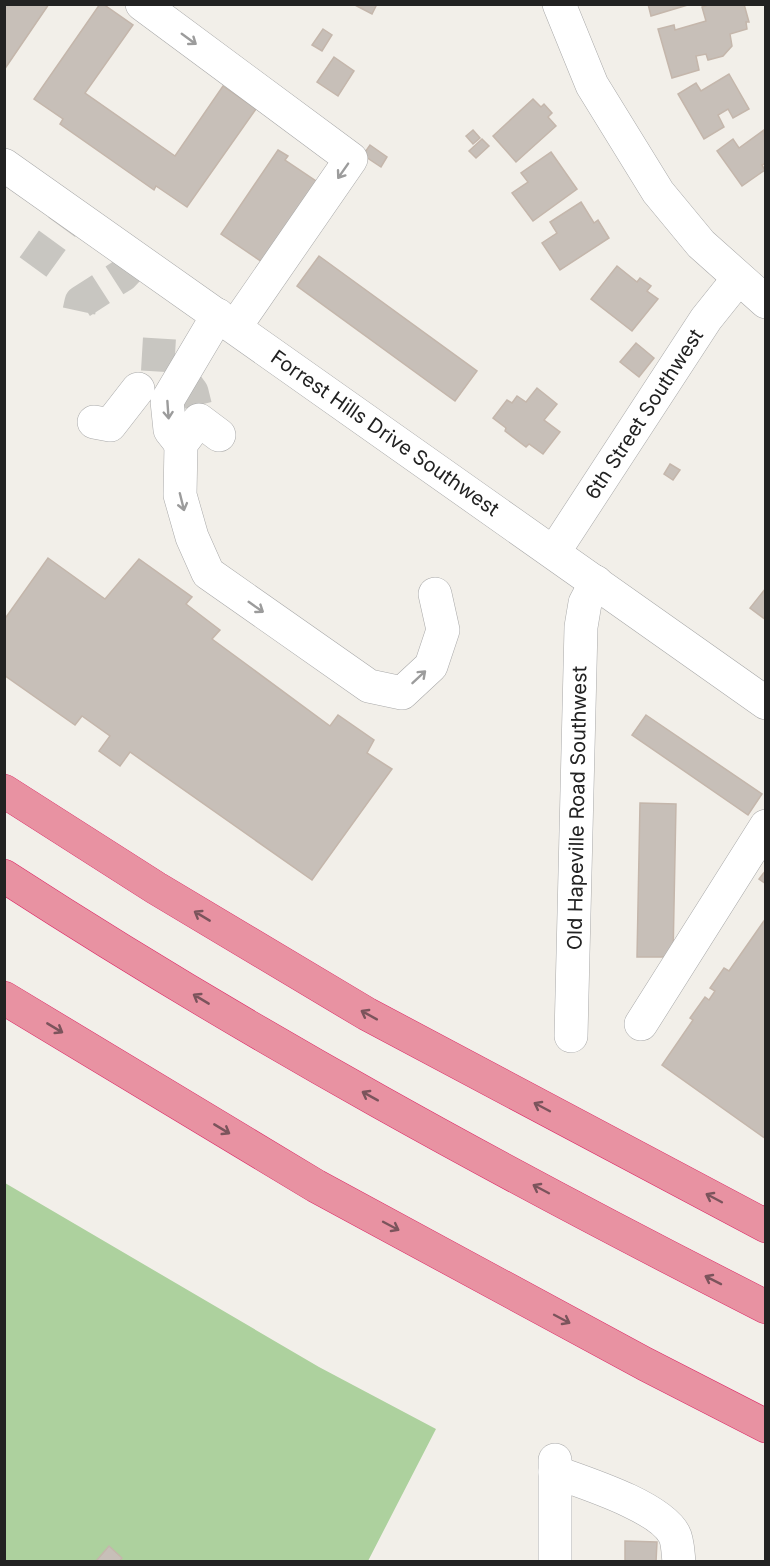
<svg xmlns="http://www.w3.org/2000/svg" width="770" height="1566" font-family="Inter,sans-serif">
<style>
.forest{fill:#add19e}
.building{fill:#c7bfb8;stroke:#c4b6ab;stroke-width:1.5}
.lines{fill:none;stroke-linecap:round;stroke-linejoin:round}
.minor-tunnel{stroke:#c8c6c1;stroke-width:33;stroke-dasharray:33 16;stroke-linecap:butt}
.minor-casing{stroke:#a9a9a9;stroke-width:34}
.highway-casing{stroke:#dc2a67;stroke-width:34}
.minor{stroke:#fff;stroke-width:33}
.highway{stroke:#e892a2;stroke-width:33}
.oneway{stroke:#9c9c9c}
.oneway2{stroke:#7b545c}
.labels{text-anchor:middle;stroke-width:4.5;stroke-linejoin:round;paint-order:stroke}
.street-label{font-size:20px;fill:#222;stroke:#fff}
</style>
<rect width="100%" height="100%" fill="#f2efe9"/>
<path class="forest" d="M5,1183L319,1367L436,1429L368,1561L5,1562Z"/>
<g class="building">
<path d="M4,4H49L4,70Z"/>
<path d="M100,4H103L133,25L85,93L175,156L223,86L256,109L187,207L156,186L154,190L60,124L63,119L34,99Z"/>
<path d="M353,4H377L372,14Z"/>
<path d="M648,4H691L651,16Z"/>
<path d="M711,4H744L749,22H746L747,29L730,34L732,46L723,56L708,60L706,54L696,56L699,70L672,78L658,29L674,25L675,30L706,21L702,7Z"/>
<path d="M323,29L332,35L322,51L312,45Z"/>
<path d="M334,57L354,71L338,96L317,82Z"/>
<path d="M729,74L749,109L733,118L728,109L718,115L724,127L704,139L678,94L696,83L701,91Z"/>
<path d="M533,99L541,107L544,104L552,113L548,117L556,126L516,162L493,136Z"/>
<path d="M473,130L480,138L473,144L466,136Z"/>
<path d="M764,130L766,163L762,165L765,170L742,186L717,151L733,139L739,148Z"/>
<path d="M482,139L489,146L476,158L469,151Z"/>
<path d="M370,145L387,157L381,167L363,155Z"/>
<path d="M278,150L288,156L285,160L319,183L265,264L221,234Z"/>
<path d="M551,152L577,189L533,221L512,193L528,182L521,173Z"/>
<path d="M581,202L594,223L598,220L609,238L560,270L542,243L557,233L550,222Z"/>
<path d="M319,256L477,371L455,401L297,286Z"/>
<path d="M617,266L637,282L640,278L651,286L647,291L658,299L632,331L591,299Z"/>
<path d="M636,343L654,358L639,377L620,362Z"/>
<path d="M537,388L557,404L544,420L560,432L543,454L529,444L526,447L505,431L506,428L493,418L507,400L512,403L517,396L526,402Z"/>
<path d="M670,464L680,470L673,480L664,474Z"/>
<path d="M48,558L105,599L139,559L192,597L186,604L220,630L212,639L330,726L338,715L374,740L367,753L392,769L312,880L130,752L120,766L99,751L110,736L82,716L75,725L4,675V620Z"/>
<path d="M766,588V620L750,608Z"/>
<path d="M646,715L762,794L748,815L632,735Z"/>
<path d="M640,803L676,804L673,957H637Z"/>
<path d="M766,870V884L759,879Z"/>
<path d="M766,918V1139L662,1065L693,1020L690,1018L705,997L709,1000L715,991L710,988L724,968L729,971Z"/>
<path d="M625,1541L657,1542L656,1562H625Z"/>
<path d="M109,1546L122,1558L119,1562H99L97,1560Z"/>
</g>
<g class="lines">
<g class="minor-tunnel">
<path d="M33,267L72,213"/>
<path d="M79,311L81,302L123,275L138,259"/>
<path d="M142,354L193,357"/>
<path d="M181,377L192,392L199,420"/>
</g>
<defs>
<g id="minor">
<path d="M142,4L351,159L235,327"/>
<path d="M559,4L592,85L658,192L701,244L766,302"/>
<path d="M4,165L766,703"/>
<path d="M94,422L110,425L138,389"/>
<path d="M219,435L199,420L181,444L180,495L192,537L208,573L369,686L402,693L431,666L443,630L435,594"/>
<path d="M181,444L170,430L167,401L218,315"/>
<path d="M554,552L706,319L738,279"/>
<path d="M641,1024L766,826"/>
<path d="M571,1036L581,627L585,603L596,582"/>
<path d="M555,1460V1562"/>
<path d="M555,1472C585,1483 659,1506 674,1534C678,1541 678,1554 679,1562"/>
</g>
<g id="highway">
<path d="M4,791L156,888L367,1014L766,1226"/>
<path d="M4,876C249,1035 506,1175 766,1307"/>
<path d="M4,998L316,1186L645,1364L766,1426"/>
</g>
</defs>
<use href="#minor" class="minor-casing"/>
<use href="#highway" class="highway-casing"/>
<use href="#minor" class="minor"/>
<use href="#highway" class="highway"/>
</g>
<defs><path id="oneway-shaft" d="M-6 0H5M1.5-3L5.5 0L1.5 3" fill="none" stroke-width="1.6" stroke-linecap="round" stroke-linejoin="round" transform="scale(1.5)"/></defs>
<g class="oneway">
<use href="#oneway-shaft" transform="translate(189 39) rotate(36)"/>
<use href="#oneway-shaft" transform="translate(343 171) rotate(125)"/>
<use href="#oneway-shaft" transform="translate(168 410) rotate(86)"/>
<use href="#oneway-shaft" transform="translate(182 502) rotate(76)"/>
<use href="#oneway-shaft" transform="translate(256 607) rotate(35)"/>
<use href="#oneway-shaft" transform="translate(419 677) rotate(-43)"/>
</g>
<g class="oneway2">
<use href="#oneway-shaft" transform="translate(202 916) rotate(-149)"/>
<use href="#oneway-shaft" transform="translate(201 999) rotate(-149)"/>
<use href="#oneway-shaft" transform="translate(369 1015) rotate(-151)"/>
<use href="#oneway-shaft" transform="translate(55 1028) rotate(31)"/>
<use href="#oneway-shaft" transform="translate(370 1096) rotate(-151)"/>
<use href="#oneway-shaft" transform="translate(542 1107) rotate(-152)"/>
<use href="#oneway-shaft" transform="translate(222 1129) rotate(31)"/>
<use href="#oneway-shaft" transform="translate(541 1189) rotate(-152)"/>
<use href="#oneway-shaft" transform="translate(714 1198) rotate(-152)"/>
<use href="#oneway-shaft" transform="translate(391 1226) rotate(28)"/>
<use href="#oneway-shaft" transform="translate(713 1280) rotate(-153)"/>
<use href="#oneway-shaft" transform="translate(562 1319) rotate(28)"/>
</g>
<g class="labels">
<g class="street-label">
<text transform="translate(644 414) rotate(-57)" y="7">6th Street Southwest</text>
<text transform="translate(385 433) rotate(35)" y="7">Forrest Hills Drive Southwest</text>
<text transform="translate(577 808) rotate(-89)" y="7">Old Hapeville Road Southwest</text>
</g>
</g>
<rect width="770" height="1566" fill="none" stroke="#222222" stroke-width="12"/>
</svg>
